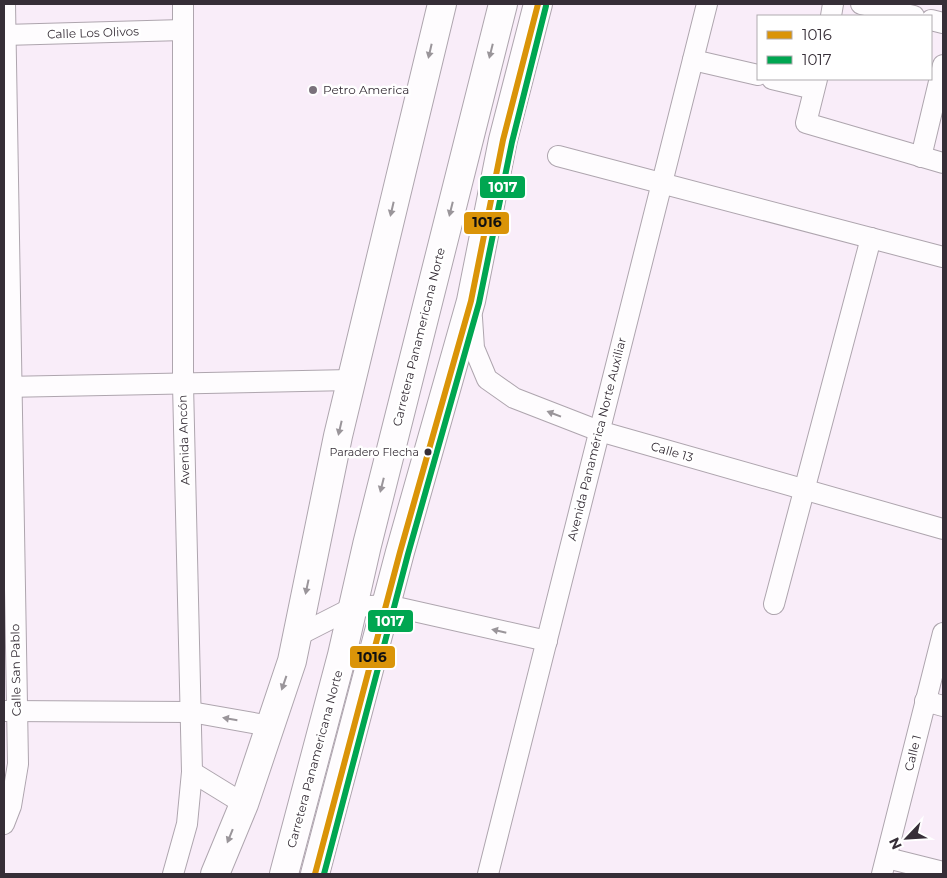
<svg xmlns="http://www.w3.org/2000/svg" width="947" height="878" font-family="Montserrat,sans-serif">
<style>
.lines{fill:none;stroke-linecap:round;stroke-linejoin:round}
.street-casing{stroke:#aea5ae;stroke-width:22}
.secondary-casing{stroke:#aea5ae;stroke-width:30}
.highway-casing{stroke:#aea5ae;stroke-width:30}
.street{stroke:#fefcfe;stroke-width:20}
.secondary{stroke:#fefcfe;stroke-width:28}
.highway{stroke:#fefcfe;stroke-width:28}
.bus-1-casing{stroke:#fff;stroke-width:10}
.bus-2-casing{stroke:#fff;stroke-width:10}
.bus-1{stroke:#da9408;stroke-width:6}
.bus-2{stroke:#00a651;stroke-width:6}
.oneway{fill:#9a959a}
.poi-dot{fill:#7a717b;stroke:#fff;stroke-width:2}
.bus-dot{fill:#362e37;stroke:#fff;stroke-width:2}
.labels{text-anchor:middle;stroke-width:5;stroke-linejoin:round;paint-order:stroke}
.bus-label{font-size:11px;fill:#362e37;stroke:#fff;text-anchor:end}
.street-label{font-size:12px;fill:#362e37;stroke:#fff}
.poi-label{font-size:12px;fill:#362e37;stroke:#fff;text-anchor:start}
.line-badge{stroke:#fff;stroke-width:2}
.badge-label{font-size:14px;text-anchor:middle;font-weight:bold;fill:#fff}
.pale-badge-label{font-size:14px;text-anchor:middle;font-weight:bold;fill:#111}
</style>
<rect width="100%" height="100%" fill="#f9edf9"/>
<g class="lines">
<defs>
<g id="street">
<path d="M861,4L914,16"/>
<path d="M831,16L833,4"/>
<path d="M931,20L943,23"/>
<path d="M4,35L183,30"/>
<path d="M693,60L758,75"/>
<path d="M772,79L814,89"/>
<path d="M817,79L806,123L943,163"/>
<path d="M558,156L943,257"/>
<path d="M921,157L943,65"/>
<path d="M472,318L474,348L487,379L514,398L599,431L943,529"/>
<path d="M4,387L351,380"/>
<path d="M774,604L871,238"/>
<path d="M297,636L354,607L387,605L547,641"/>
<path d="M925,701L943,706"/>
<path d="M4,711L191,712L270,726"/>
<path d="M192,772L244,804"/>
<path d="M4,824L11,806L18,764L5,4"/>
<path d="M887,858L943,872"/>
<path d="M173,874L187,824L192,772L183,384V4"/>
<path d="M488,874L707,4"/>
<path d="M882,874L943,633"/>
</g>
<path id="secondary" d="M215,874L244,804L292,661L338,436L442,4"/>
<g id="highway">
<path d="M284,874L342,655L367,545L503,4"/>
<path d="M315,874L400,552L471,301L503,140L538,4"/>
</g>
</defs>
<use href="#street" class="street-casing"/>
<use href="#secondary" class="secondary-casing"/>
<use href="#highway" class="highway-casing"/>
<use href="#street" class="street"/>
<use href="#secondary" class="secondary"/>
<use href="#highway" class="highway"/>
<defs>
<path id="bus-1" d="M315,874L400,552L471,301L503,140L538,4"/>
<path id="bus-2" d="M324,874L408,554L479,303L512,142L546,6"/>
</defs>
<use href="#bus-1" class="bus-1-casing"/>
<use href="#bus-2" class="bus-2-casing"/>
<use href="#bus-1" class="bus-1"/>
<use href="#bus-2" class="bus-2"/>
</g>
<defs><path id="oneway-solid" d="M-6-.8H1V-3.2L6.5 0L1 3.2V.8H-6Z" transform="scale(1.25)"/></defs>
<g class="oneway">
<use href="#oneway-solid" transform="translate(430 51) rotate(103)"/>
<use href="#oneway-solid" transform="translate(491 51) rotate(104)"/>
<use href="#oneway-solid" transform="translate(392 209) rotate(103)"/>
<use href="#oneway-solid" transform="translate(451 209) rotate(104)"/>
<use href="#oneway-solid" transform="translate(554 414) rotate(-159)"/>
<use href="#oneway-solid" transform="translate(340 428) rotate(103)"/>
<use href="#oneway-solid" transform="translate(382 485) rotate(104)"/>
<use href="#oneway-solid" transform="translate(307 587) rotate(102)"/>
<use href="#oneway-solid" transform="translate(499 631) rotate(-167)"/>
<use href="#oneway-solid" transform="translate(284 683) rotate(109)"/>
<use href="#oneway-solid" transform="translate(230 719) rotate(-170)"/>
<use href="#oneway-solid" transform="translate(230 836) rotate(112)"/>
</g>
<circle class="poi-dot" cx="313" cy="90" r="5"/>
<circle class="bus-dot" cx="428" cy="452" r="4.5"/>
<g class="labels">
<g class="bus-label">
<text x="419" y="456">Paradero Flecha</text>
</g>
<g class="street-label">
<text transform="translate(93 33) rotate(-2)" y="4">Calle Los Olivos</text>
<text transform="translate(419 337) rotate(-76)" y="4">Carretera Panamericana Norte</text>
<text transform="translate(597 439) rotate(-76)" y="4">Avenida Panamérica Norte Auxiliar</text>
<text transform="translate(184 440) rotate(-92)" y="4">Avenida Ancón</text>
<text transform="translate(672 452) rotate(16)" y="4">Calle 13</text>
<text transform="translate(16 670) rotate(-91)" y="4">Calle San Pablo</text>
<text transform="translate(913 753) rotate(-76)" y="4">Calle 1</text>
<text transform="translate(315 759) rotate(-75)" y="4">Carretera Panamericana Norte</text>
</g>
<g class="poi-label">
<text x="323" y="94">Petro America</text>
</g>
</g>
<g class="line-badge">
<rect x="479" y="175" width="47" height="24" rx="5" fill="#00a651"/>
<rect x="463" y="211" width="47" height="24" rx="5" fill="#da9408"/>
<rect x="367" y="609" width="47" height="24" rx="5" fill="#00a651"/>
<rect x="349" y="645" width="47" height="24" rx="5" fill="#da9408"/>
</g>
<g class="badge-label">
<text x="503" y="192">1017</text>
<text x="390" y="626">1017</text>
</g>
<g class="pale-badge-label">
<text x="487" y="227">1016</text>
<text x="372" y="662">1016</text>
</g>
<rect width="947" height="878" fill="none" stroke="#362e37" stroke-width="10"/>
<rect x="757" y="15" width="175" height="65" fill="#ffffff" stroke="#afabaf"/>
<rect x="767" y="31" width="25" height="8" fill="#da9408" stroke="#afabaf"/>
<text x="802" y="40" font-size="15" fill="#362e37">1016</text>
<rect x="767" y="56" width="25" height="8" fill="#00a651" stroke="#afabaf"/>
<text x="802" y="65" font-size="15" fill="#362e37">1017</text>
<g transform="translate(907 838) rotate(245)" stroke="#ffffff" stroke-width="4" paint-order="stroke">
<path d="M0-4L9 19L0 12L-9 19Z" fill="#362e37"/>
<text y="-8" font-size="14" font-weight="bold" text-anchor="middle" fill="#362e37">N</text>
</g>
</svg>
